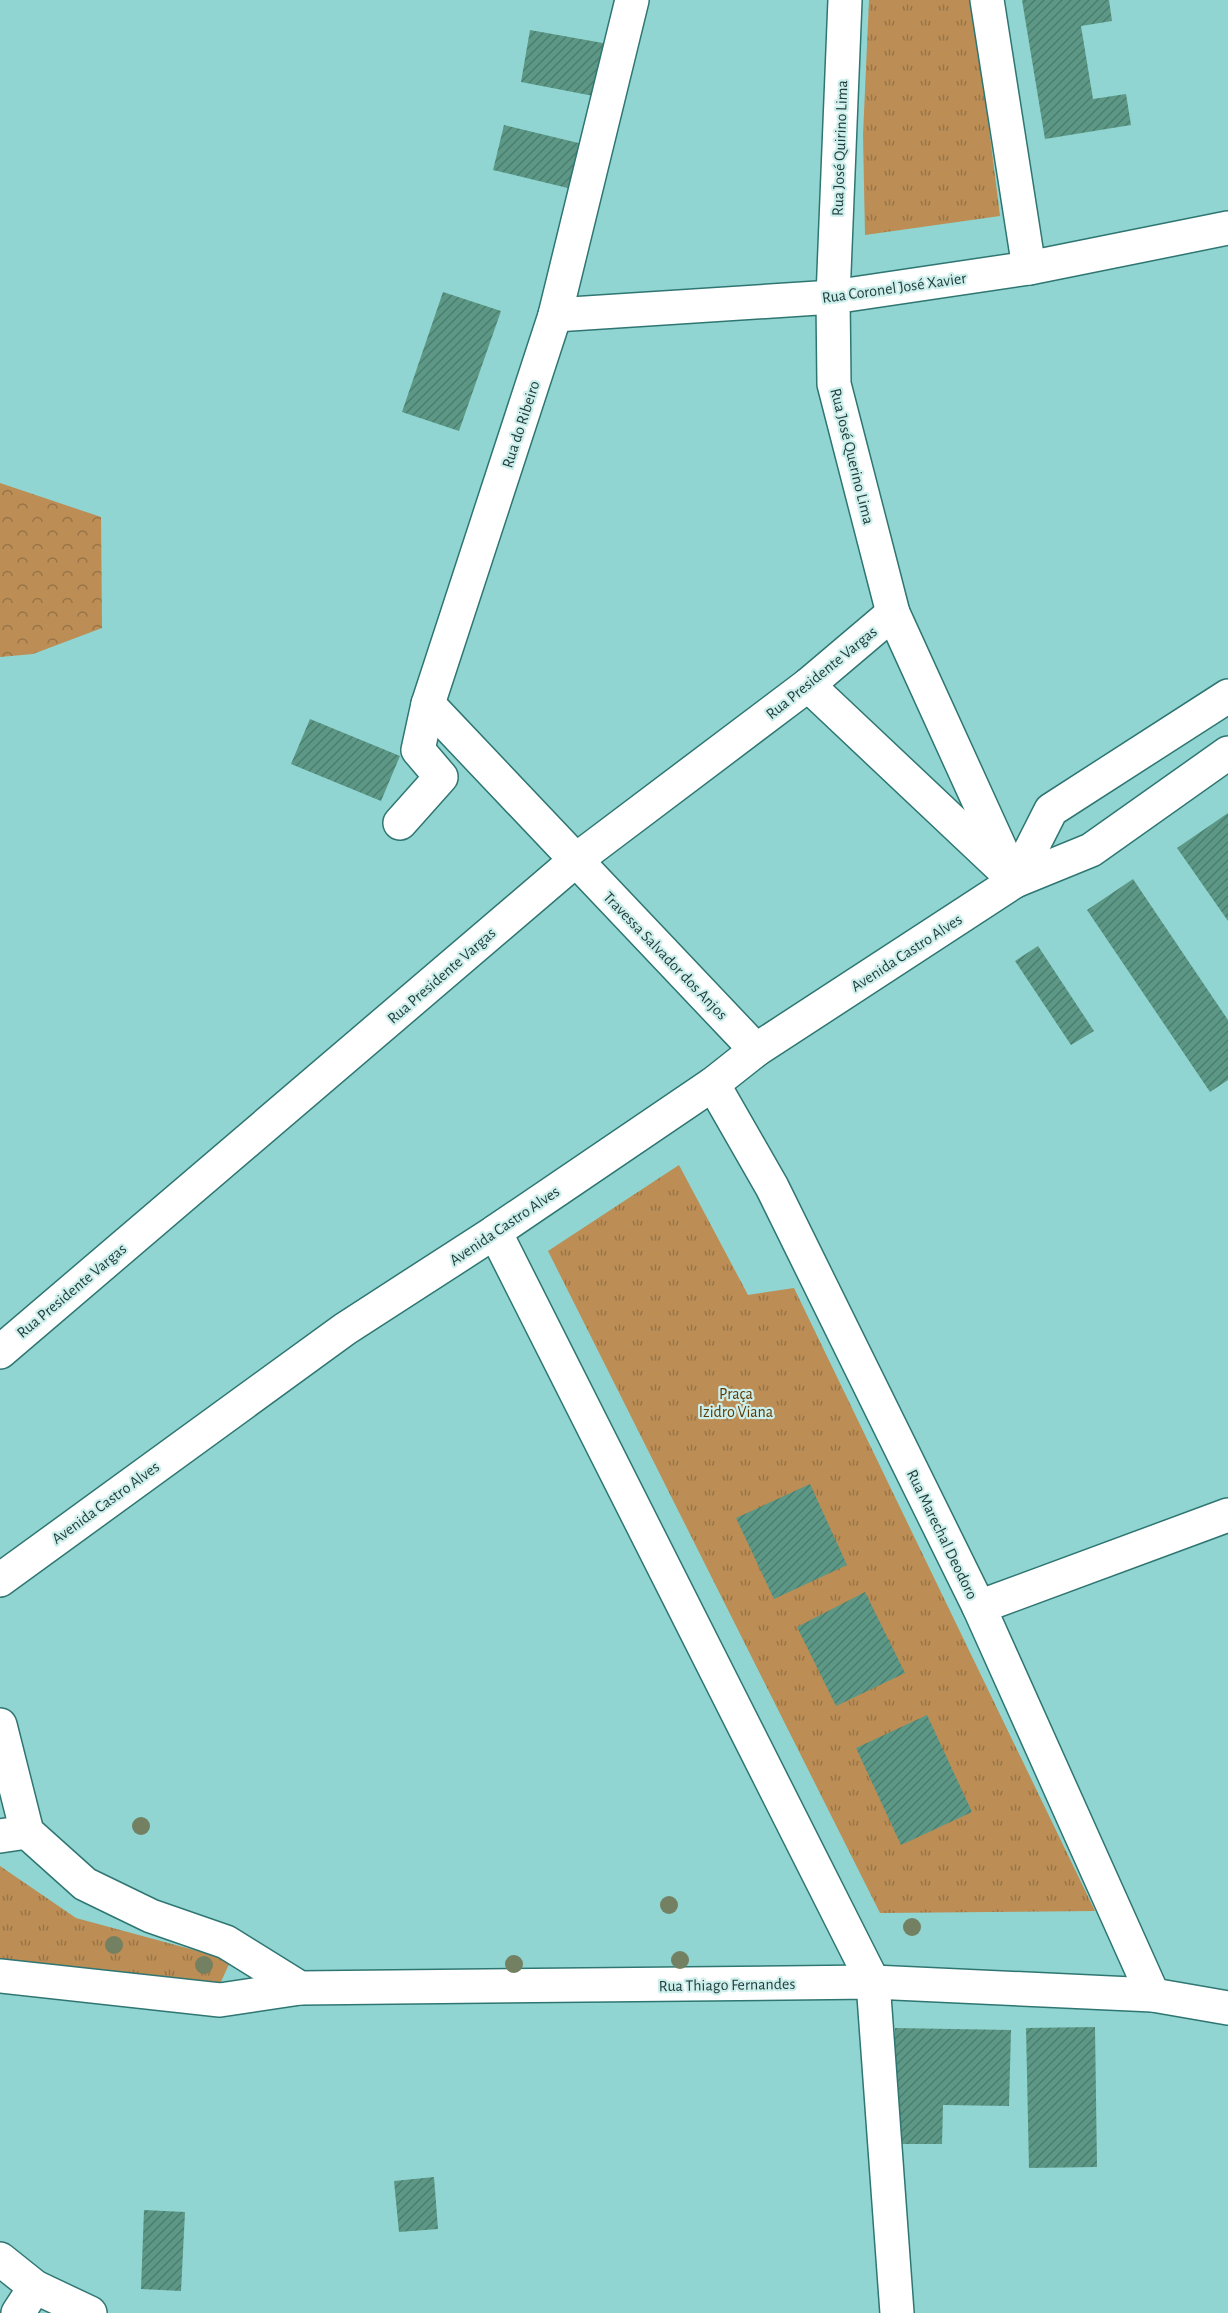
<svg xmlns="http://www.w3.org/2000/svg" width="1228" height="2313" font-family="'Alegreya Sans',sans-serif">
<style>
.forest{fill:url(#forest-crowns)}
.park{fill:url(#park-tufts)}
.building{fill:url(#building-hatch)}
.lines{fill:none;stroke-linecap:round;stroke-linejoin:round}
.minor-casing{stroke:#2f7672;stroke-width:36}
.tertiary-casing{stroke:#2f7672;stroke-width:36}
.minor{stroke:#fff;stroke-width:33}
.tertiary{stroke:#fff;stroke-width:33}
.tree{fill:#738061}
.labels{text-anchor:middle;stroke-width:4.5;stroke-linejoin:round;paint-order:stroke}
.street-label{font-size:16px;fill:#1f3b3a;stroke:#cdefec}
.park-label{font-size:16px;fill:#5c3a06;stroke:#cdefec}
</style>
<defs>
<pattern id="forest-crowns" width="20" height="18" patternUnits="userSpaceOnUse" patternTransform="scale(1.5)"><rect width="20" height="18" fill="#bc8d54"/><path d="M2 6a3 3 0 1 1 6 0M12 15a3 3 0 1 1 6 0" fill="none" stroke="#987447"/></pattern>
<pattern id="park-tufts" width="24" height="20" patternUnits="userSpaceOnUse" patternTransform="scale(1.5)"><rect width="24" height="20" fill="#bc8d54"/><path d="M3 7l-1-3M5 7V3M7 7l1-3M15 17l-1-3M17 17v-4M19 17l1-3" fill="none" stroke="#987447"/></pattern>
<pattern id="building-hatch" width="6" height="6" patternUnits="userSpaceOnUse" patternTransform="scale(1.5)"><rect width="6" height="6" fill="#5c9885"/><path d="M-1 1l2-2M0 6l6-6M5 7l2-2" fill="none" stroke="#4b7d6e"/></pattern>
</defs>
<rect width="100%" height="100%" fill="#90d5d1"/>
<path class="forest" d="M0,483L101,517L102,628L33,654L0,657Z"/>
<g class="park">
<path d="M869,0H973L1000,216L865,235L863,135Z"/>
<path d="M679,1165L748,1295L794,1288L1095,1911L880,1913L548,1251Z"/>
<path d="M0,1866L76,1918L231,1960L219,1986L0,1959Z"/>
</g>
<g class="building">
<path d="M1022,0H1109L1112,21L1081,26L1093,99L1126,94L1131,125L1045,139Z"/>
<path d="M530,30L614,45L604,98L521,82Z"/>
<path d="M504,125L591,146L580,191L493,170Z"/>
<path d="M443,292L501,311L459,431L402,412Z"/>
<path d="M310,719L400,756L381,801L291,764Z"/>
<path d="M1228,813V921L1177,848Z"/>
<path d="M1133,879L1228,1020V1080L1210,1092L1087,910Z"/>
<path d="M1038,946L1094,1031L1071,1045L1015,961Z"/>
<path d="M810,1484L847,1565L774,1599L736,1518Z"/>
<path d="M865,1592L905,1673L836,1706L797,1627Z"/>
<path d="M927,1715L972,1812L901,1845L856,1748Z"/>
<path d="M1095,2027L1097,2167L1029,2168L1026,2028Z"/>
<path d="M895,2028L1011,2030L1009,2106L943,2105L942,2144H893Z"/>
<path d="M434,2177L438,2229L399,2232L394,2181Z"/>
<path d="M144,2210L185,2212L181,2291L141,2289Z"/>
</g>
<g class="lines">
<defs>
<g id="minor">
<path d="M845,0L833,297L834,384L893,613L1015,881"/>
<path d="M987,0L1029,268"/>
<path d="M555,315L833,297L1029,268L1228,228"/>
<path d="M808,685L1003,869"/>
<path d="M428,704L756,1050"/>
<path d="M400,823L441,777L418,750L428,704L555,315L632,0"/>
<path d="M713,1084L772,1187L979,1607L1153,1995"/>
<path d="M495,1232L873,1982L897,2313"/>
<path d="M0,1352L576,860L808,685L893,613"/>
<path d="M979,1607L1228,1515"/>
<path d="M0,1836L27,1832"/>
<path d="M0,1976L220,2000L300,1988"/>
<path d="M0,2259L35,2287L90,2313"/>
<path d="M18,2313L35,2287"/>
</g>
<g id="tertiary">
<path d="M1015,881L1051,810L1228,696"/>
<path d="M0,1580L345,1329L495,1232L713,1084L756,1050L1015,881L1091,850L1228,753"/>
<path d="M0,1725L27,1832L85,1884L151,1916L226,1942L300,1988L873,1982L1153,1995L1228,2008"/>
</g>
</defs>
<use href="#minor" class="minor-casing"/>
<use href="#tertiary" class="tertiary-casing"/>
<use href="#minor" class="minor"/>
<use href="#tertiary" class="tertiary"/>
</g>
<g class="tree">
<circle cx="141" cy="1826" r="9"/>
<circle cx="669" cy="1905" r="9"/>
<circle cx="912" cy="1927" r="9"/>
<circle cx="114" cy="1945" r="9"/>
<circle cx="680" cy="1960" r="9"/>
<circle cx="514" cy="1964" r="9"/>
<circle cx="204" cy="1965" r="9"/>
</g>
<g class="labels">
<g class="street-label">
<text transform="translate(839 148) rotate(-88)" y="6">Rua José Quirino Lima</text>
<text transform="translate(894 287) rotate(-8)" y="6">Rua Coronel José Xavier</text>
<text transform="translate(520 424) rotate(-72)" y="6">Rua do Ribeiro</text>
<text transform="translate(853 456) rotate(76)" y="6">Rua José Querino Lima</text>
<text transform="translate(821 672) rotate(-39)" y="6">Rua Presidente Vargas</text>
<text transform="translate(906 952) rotate(-33)" y="6">Avenida Castro Alves</text>
<text transform="translate(666 955) rotate(46)" y="6">Travessa Salvador dos Anjos</text>
<text transform="translate(441 975) rotate(-41)" y="6">Rua Presidente Vargas</text>
<text transform="translate(504 1225) rotate(-34)" y="6">Avenida Castro Alves</text>
<text transform="translate(71 1290) rotate(-40)" y="6">Rua Presidente Vargas</text>
<text transform="translate(105 1502) rotate(-36)" y="6">Avenida Castro Alves</text>
<text transform="translate(943 1534) rotate(64)" y="6">Rua Marechal Deodoro</text>
<text transform="translate(727 1984) rotate(-1)" y="6">Rua Thiago Fernandes</text>
</g>
<g class="park-label">
<text x="736" y="1399">Praça<tspan x="736" dy="18">Izidro Viana</tspan></text>
</g>
</g>
</svg>
